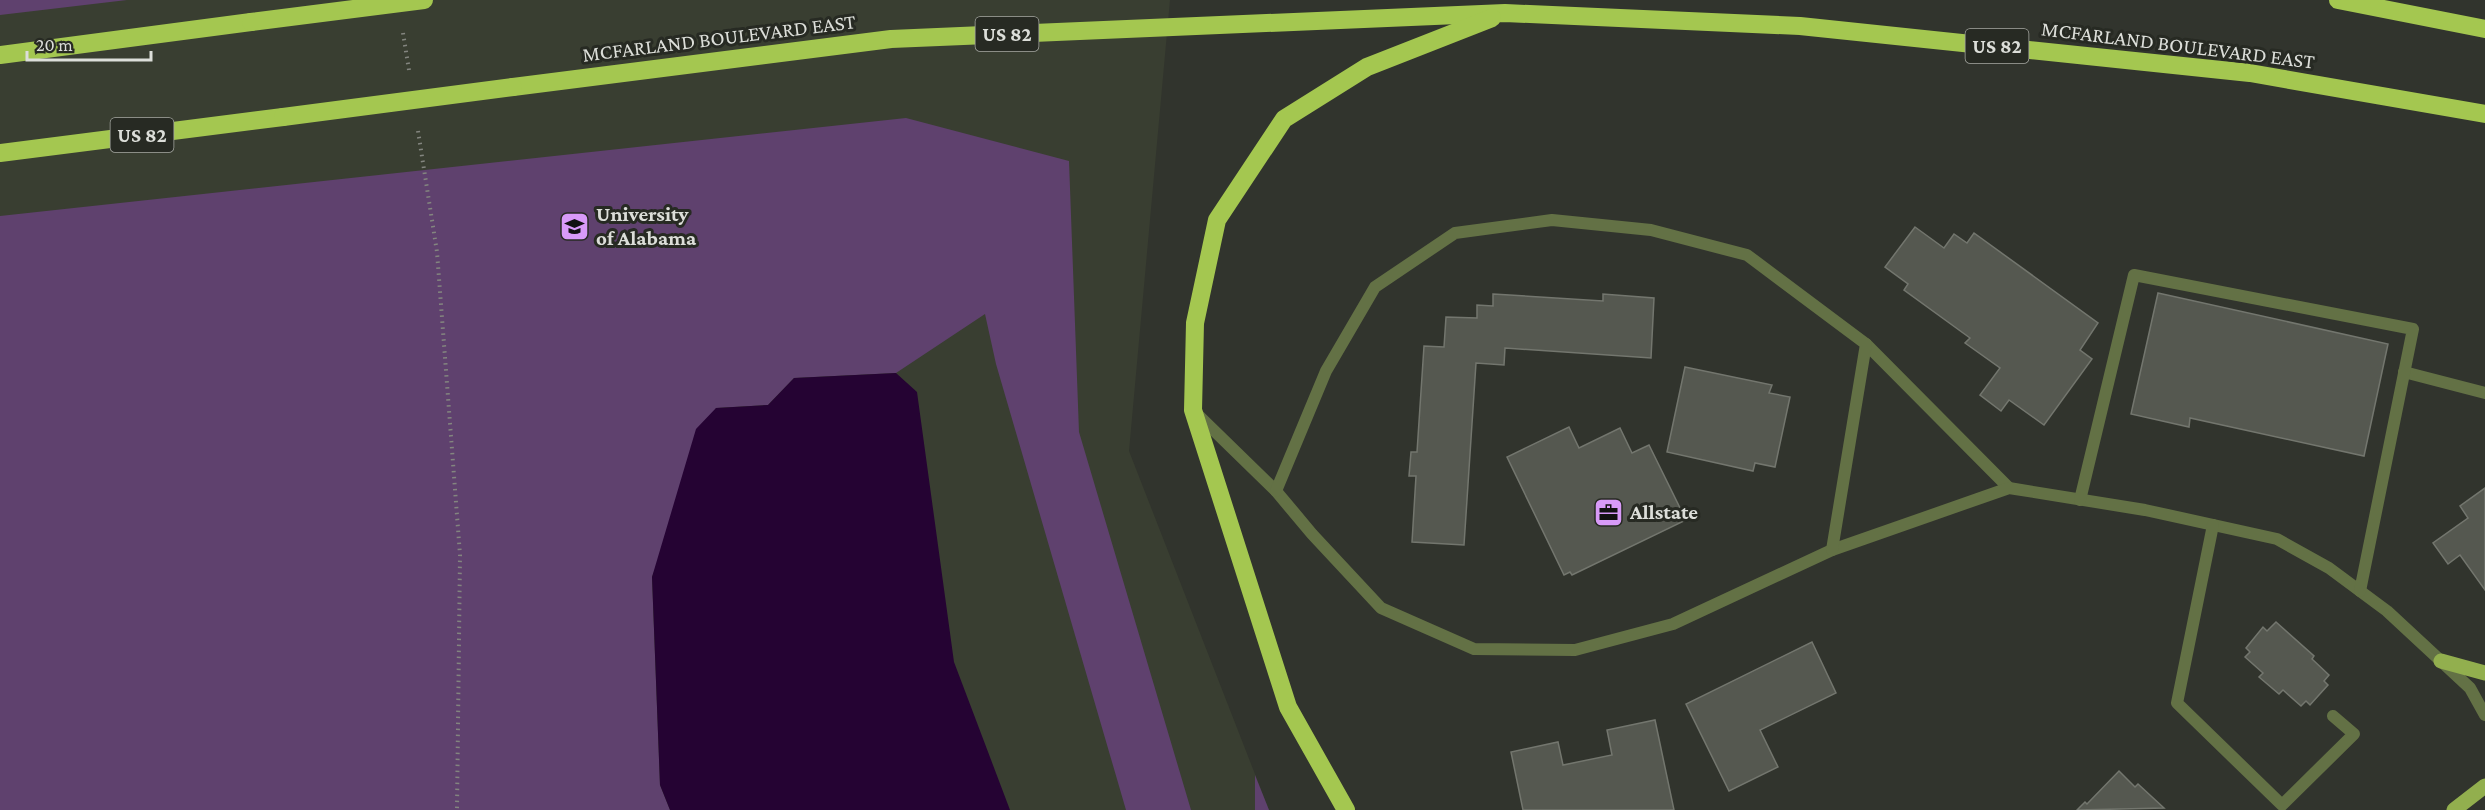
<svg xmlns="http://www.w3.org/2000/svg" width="2485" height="810" font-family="'Crimson Pro',serif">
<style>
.built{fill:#393e31}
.green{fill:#5f416e}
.water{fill:#250333}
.building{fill:#555850;stroke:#73766e;stroke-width:1.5}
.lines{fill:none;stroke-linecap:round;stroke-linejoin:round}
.path{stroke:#83857f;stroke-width:4;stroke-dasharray:1.5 4.5;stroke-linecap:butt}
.lane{stroke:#637145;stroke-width:12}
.primary{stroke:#92af4e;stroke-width:15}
.highway{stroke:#a4c750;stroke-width:18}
.highway-bridge{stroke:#a4c750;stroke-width:18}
.labels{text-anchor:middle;stroke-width:6;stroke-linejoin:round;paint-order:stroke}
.shield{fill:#272a23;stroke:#a6a8a2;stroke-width:1.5}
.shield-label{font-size:20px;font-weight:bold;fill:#dcded9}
.street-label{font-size:21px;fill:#dcded9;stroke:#272a23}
.poi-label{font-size:21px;font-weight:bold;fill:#dcded9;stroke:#272a23;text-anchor:start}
</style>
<rect width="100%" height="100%" fill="#31342d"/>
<path class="built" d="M0,0H1170L1129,451L1269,810H0Z"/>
<g class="green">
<path d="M0,0H127L0,15Z"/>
<path d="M906,118L1069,161L1079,432L1191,810H1126L996,364L985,314L896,373L794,378L768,405L716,408L652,577L660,785L670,810H0V216Z"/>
<path d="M1255,775L1269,810H1255Z"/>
</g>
<path class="water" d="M896,373L917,392L954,662L1010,810H670L660,785L652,577L696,429L716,408L768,405L794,378Z"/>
<g class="building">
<path d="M1915,227L1944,248L1954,234L1967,243L1974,233L2098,323L2080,350L2092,359L2044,425L2009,400L2001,411L1980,395L2000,368L1965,343L1970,338L1904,290L1908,284L1885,267Z"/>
<path d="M2158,293L2388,344L2364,456L2190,418L2189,427L2131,414Z"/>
<path d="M1493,294L1603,301V294L1654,298L1651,358L1505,348L1504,365L1476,363L1464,545L1412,542L1416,476H1409L1411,452H1417L1424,346L1444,347L1446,317L1477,318V305L1493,306Z"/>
<path d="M1685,367L1772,385L1769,393L1790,397L1775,467L1755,463L1753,471L1667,452Z"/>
<path d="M1569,427L1579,448L1620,428L1632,453L1649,445L1686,520L1572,575L1570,572L1564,575L1507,457Z"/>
<path d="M2485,488V590L2460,555L2448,564L2433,543L2468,518L2460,506Z"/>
<path d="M2276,622L2314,656L2312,659L2329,675L2324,681L2328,685L2310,705L2306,701L2301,706L2283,690L2279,694L2259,677L2263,673L2245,657L2250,652L2246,648L2263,627L2267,631Z"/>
<path d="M1812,642L1836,693L1760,730L1778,767L1729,791L1686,704Z"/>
<path d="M1655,720L1674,810H1523L1511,752L1558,742L1563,765L1612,755L1607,730Z"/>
<path d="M2119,771L2135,787L2138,784L2164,808L2077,810L2085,802L2087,804Z"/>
</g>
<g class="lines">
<g class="path">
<path d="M403,33L409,70"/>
<path d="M418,131L437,252L460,555L457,810"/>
</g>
<g class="lane">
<path d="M1866,344L2009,488"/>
<path d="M2404,372L2485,393"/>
<path d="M1196,413L1276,491L1312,534L1381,608L1474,649L1575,650L1673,624L1832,550L2009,488L2145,510L2277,539L2329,568L2387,611L2470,688L2485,715"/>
<path d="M1276,491L1326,371L1375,287L1455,233L1552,220L1651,230L1747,255L1866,344L1832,550"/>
<path d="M2080,500L2134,275L2413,329L2360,591"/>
<path d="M2213,525L2177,703L2282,805L2354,734L2333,716"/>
</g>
<g class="primary">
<path d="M2441,661L2485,673"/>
<path d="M2454,810L2485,786"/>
</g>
<g class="highway">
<path d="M2338,0L2485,29"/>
<path d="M0,55L251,22"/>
<path d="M513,87L891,39L1505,13L1800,26L2250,73L2485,114"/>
<path d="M0,153L283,117"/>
<path d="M1346,810L1288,707L1193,410L1195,323L1217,220L1284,119L1367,67L1492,18"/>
</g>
<g class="highway-bridge">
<path d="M251,22L424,0"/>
<path d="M283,117L513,87"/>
</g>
</g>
<defs>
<symbol id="university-square" viewBox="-11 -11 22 22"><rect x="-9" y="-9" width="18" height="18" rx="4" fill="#d89af8" stroke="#272a23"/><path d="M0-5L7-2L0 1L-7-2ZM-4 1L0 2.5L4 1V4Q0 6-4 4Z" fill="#111"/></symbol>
<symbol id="office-square" viewBox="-11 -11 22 22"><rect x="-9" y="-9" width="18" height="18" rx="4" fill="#d89af8" stroke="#272a23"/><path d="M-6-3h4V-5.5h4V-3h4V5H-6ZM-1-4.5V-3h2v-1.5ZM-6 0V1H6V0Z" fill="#111"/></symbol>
</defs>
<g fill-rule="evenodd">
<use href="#university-square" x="558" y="210" width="33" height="33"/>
<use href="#office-square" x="1592" y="496" width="33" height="33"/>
</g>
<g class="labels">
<g class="shield">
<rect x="975.5" y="17" width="63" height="34" rx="4.5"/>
<rect x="1965.5" y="29" width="63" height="34" rx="4.5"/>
<rect x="110.5" y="118" width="63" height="34" rx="4.5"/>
</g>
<g class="shield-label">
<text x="1007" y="41">US 82</text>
<text x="1997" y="53">US 82</text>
<text x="142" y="142">US 82</text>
</g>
<g class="street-label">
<text transform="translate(719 38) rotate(-7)" y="7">MCFARLAND BOULEVARD EAST</text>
<text transform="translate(2178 45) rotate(7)" y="7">MCFARLAND BOULEVARD EAST</text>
</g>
<g class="poi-label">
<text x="596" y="221">University<tspan x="596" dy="24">of Alabama</tspan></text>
<text x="1630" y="519">Allstate</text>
</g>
</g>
<path d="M27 51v9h124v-9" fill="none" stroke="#dcded9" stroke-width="3"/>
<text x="36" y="51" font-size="18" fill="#dcded9" stroke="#272a23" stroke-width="4.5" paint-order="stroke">20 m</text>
</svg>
